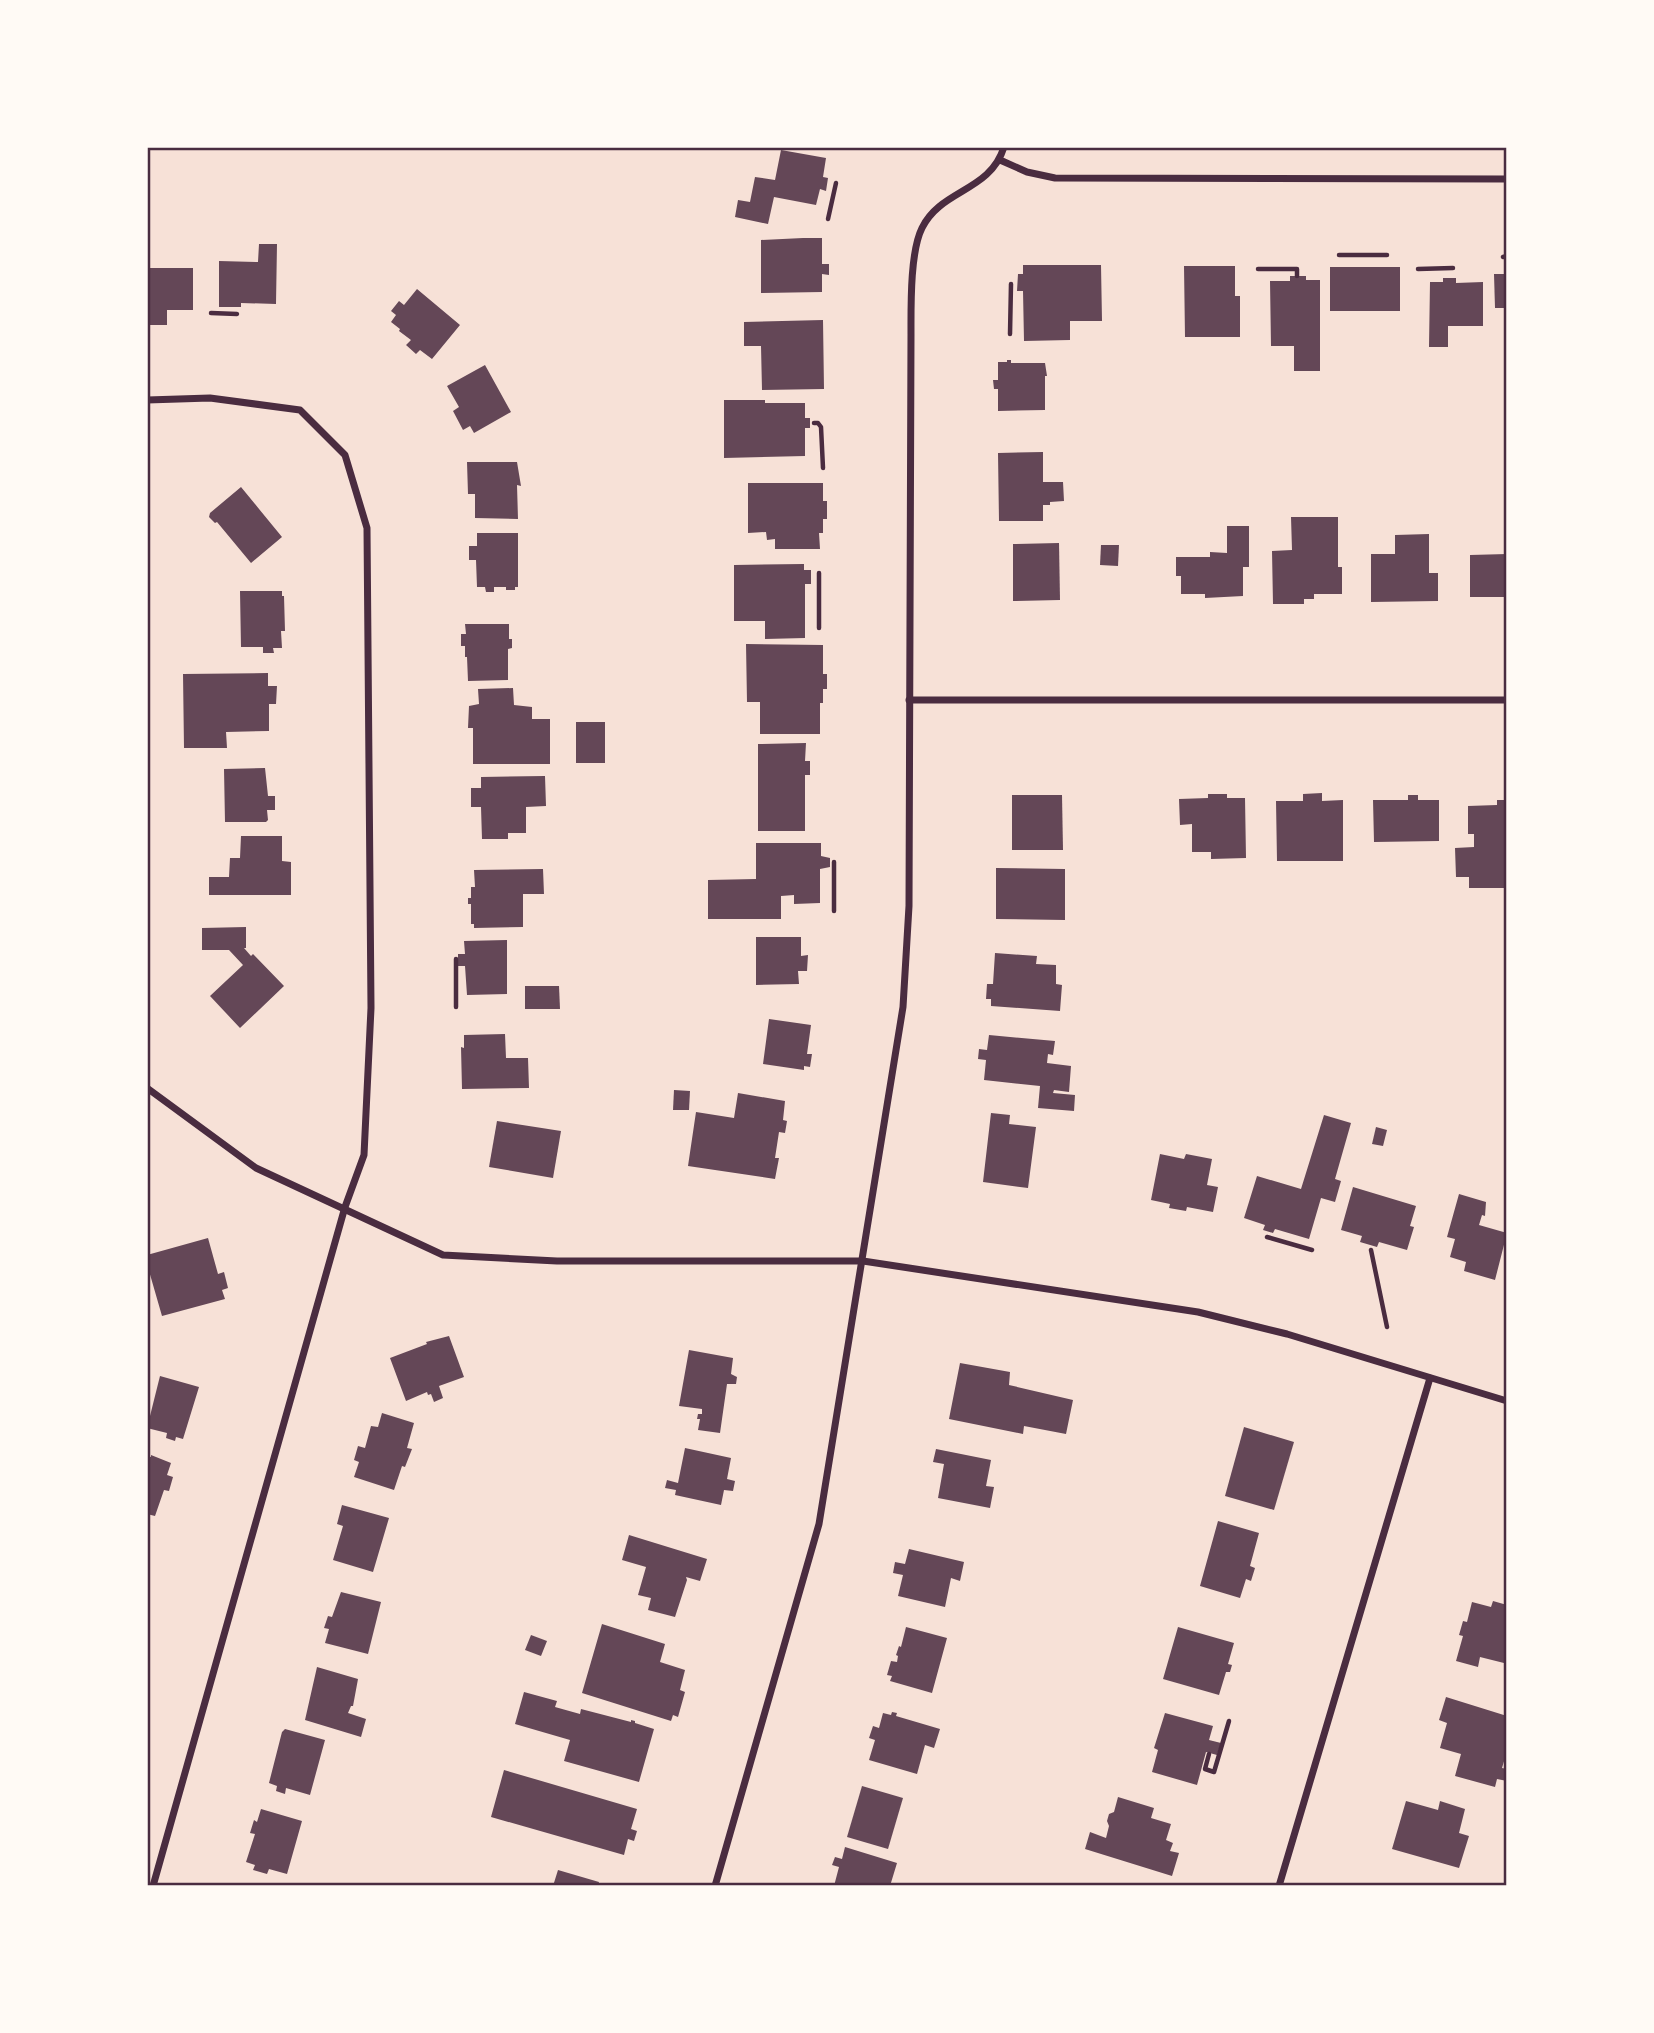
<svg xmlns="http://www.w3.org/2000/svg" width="1654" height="2033" font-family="'Open Sans',sans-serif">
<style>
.building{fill:#644757}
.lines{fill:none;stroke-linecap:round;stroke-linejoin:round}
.path{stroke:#4a2c40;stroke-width:4.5}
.minor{stroke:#4a2c40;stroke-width:7}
.neatline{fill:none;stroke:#4a2c40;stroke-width:2.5}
</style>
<rect width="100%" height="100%" fill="#f7e1d7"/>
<g class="building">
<path d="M781,150L826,158L823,177L828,178L826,191L820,189L816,205L774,197L768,224L735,217L738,200L750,202L755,177L775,180Z"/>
<path d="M803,238H822V264H829V275L822,274V292L761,293V240Z"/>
<path d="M259,244H277L276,304L241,303V307H219V261L258,262Z"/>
<path d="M1023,265H1101L1102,321H1070V340L1024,341L1023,291H1017L1018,274H1023Z"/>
<path d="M1184,266H1235V296H1240V337H1185Z"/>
<rect x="1330" y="267" width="70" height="44"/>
<path d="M147,268H193V310H167V325H147Z"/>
<path d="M1494,274H1507V308H1495Z"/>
<path d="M1290,276H1306V280H1320V371H1294V346H1271L1270,281H1290Z"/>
<path d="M1443,278H1456V283L1483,282V326H1448V347H1429L1430,282H1443Z"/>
<path d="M417,289L460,325L432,359L420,350L416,354L406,345L411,340L399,331L400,329L391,322L396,315L391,311L399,301L404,305Z"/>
<path d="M823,320L824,389L762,390L761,346H744V322Z"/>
<path d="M1007,360H1011V363H1045L1047,376H1045V410L998,411V389H994L993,380H998V362H1007Z"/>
<path d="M485,365L511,412L474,433L470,426L463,430L453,411L459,407L447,386Z"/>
<path d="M724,400H765V403H805V418H810V428H805V456L724,458Z"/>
<path d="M1043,452V482H1063L1064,501L1050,502V505H1043V521H999L998,453Z"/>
<path d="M467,462H517L521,486L517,485L518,519L475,518V494H468Z"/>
<path d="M748,483H823V501H827V519H823V533H819L820,549H775V539L767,540L766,532L748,533Z"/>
<path d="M241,487L282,537L251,563L217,522L215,523L209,517L210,513Z"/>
<path d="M1291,517H1338V567H1342V594H1314V599H1304V604H1273L1272,551L1292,550Z"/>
<path d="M1227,526H1249V567H1243V596L1205,598V594H1181V576H1176V557H1210V552L1227,553Z"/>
<path d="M477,533H518V587H515V590H506V587H494V592H486L485,587H477L476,560H469V546H477Z"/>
<path d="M1429,534V573H1438V601L1371,602V554H1395V535Z"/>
<path d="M1059,543L1060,600L1013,601V544Z"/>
<path d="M1101,545H1119L1118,566L1100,565Z"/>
<path d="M1507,554V597H1470V555Z"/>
<path d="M804,564V570H811V584H805V638L765,639V621H734V565Z"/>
<path d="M240,591H282V596H284L285,631H281L282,648H273L274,653H263V647H241Z"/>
<path d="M465,624H509V639H512V648L508,649V680L468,681L467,657H465V646H461V634H466Z"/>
<path d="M746,644L823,645V674H827V689H823V703H820V734H760V702H747Z"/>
<path d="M268,673V686H277L276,704H269V731L226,732L227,748H184L183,674Z"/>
<path d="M513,688L514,705L532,707V719H550V764H473V728H468L469,706L479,704L478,689Z"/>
<rect x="576" y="722" width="29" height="41"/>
<path d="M806,743L805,761H810V775H805V831H758V744Z"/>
<path d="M265,768L268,796H275V810H267L268,820L266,822H225L224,769Z"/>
<path d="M545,776L546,806L526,807V833H508V839H482L481,807H471V788H481V777Z"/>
<path d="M1322,793V801L1343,800V861H1277L1276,801H1303V794Z"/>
<path d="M1208,794H1227V798H1245L1246,858L1211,859V852H1192V824L1180,825L1179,799L1208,798Z"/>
<path d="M1012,795H1062L1063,850H1012Z"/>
<path d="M1408,795H1418V800H1439V841L1374,842L1373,800H1408Z"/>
<path d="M1497,800H1507V888H1469V877H1456L1455,848L1474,847V834H1468V806L1497,805Z"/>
<path d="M241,836H282V861L291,862V895H209V877H229L230,858H240Z"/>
<path d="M756,843H821V856L830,858V867L820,869V903L794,904V895L781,896V919H708V880L756,879Z"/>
<path d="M996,868L1065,869V920L996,919Z"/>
<path d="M543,869L544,894H523V927L474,928V924H471V904H468V898H471V887H475L474,870Z"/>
<path d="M246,927V948H244L251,956L253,954L284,986L240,1028L210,996L243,965L229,950H202V928Z"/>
<path d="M756,937H801V956L808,955L807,971H798L799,984L756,985Z"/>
<path d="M507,940V994L467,995L465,966H458V954H465L464,941Z"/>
<path d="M995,953L1037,956L1036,964L1056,965V984L1062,985L1060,1011L991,1006V999H986L987,984H993Z"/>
<path d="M525,986H559L560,1009H525Z"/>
<path d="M769,1019L811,1025L807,1054H812L810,1067L804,1066V1070L763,1064Z"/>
<path d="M505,1034L506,1058H528L529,1088L462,1089L461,1047L464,1048V1035Z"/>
<path d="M989,1035L1055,1041L1053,1055L1048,1054L1047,1063L1071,1066L1069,1092L1054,1090L1053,1093L1075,1095L1074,1111L1038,1108L1040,1086L984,1080L986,1060L978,1059L979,1049L987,1050Z"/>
<path d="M674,1090L690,1091L689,1110H673Z"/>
<path d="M738,1093L785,1101L783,1120L787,1121L785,1133L779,1132L775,1158H779L775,1179L688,1166L696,1112L734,1118Z"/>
<path d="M991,1113L1010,1115L1009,1124L1036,1127L1028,1188L983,1182Z"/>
<path d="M1324,1115L1351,1123L1335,1179L1341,1181L1335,1202L1321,1198L1309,1239L1275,1229L1273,1233L1263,1230L1265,1225L1244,1218L1257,1176L1301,1189Z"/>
<path d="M497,1121L561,1131L553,1178L489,1167Z"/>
<path d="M1376,1127L1387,1130L1383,1146L1372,1144Z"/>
<path d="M1160,1154L1184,1159L1186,1154L1212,1159L1207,1185L1218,1187L1213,1212L1187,1207L1186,1211L1169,1208L1170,1204L1151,1200Z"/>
<path d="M1353,1187L1416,1206L1410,1226L1414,1227L1407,1250L1379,1242L1377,1247L1360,1242L1362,1236L1341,1230Z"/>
<path d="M1459,1194L1486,1202L1485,1216L1482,1215L1479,1225L1507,1233L1495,1280L1464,1271L1466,1262L1450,1257L1455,1239L1447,1237Z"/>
<path d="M208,1238L218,1274L224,1272L228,1288L222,1290L225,1299L162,1316L147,1264V1255Z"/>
<path d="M449,1336L464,1377L439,1386L443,1398L434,1402L431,1394L428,1395L427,1392L406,1401L390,1358L427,1344L426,1342Z"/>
<path d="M689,1350L733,1358L731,1374L737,1377L736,1384H727L720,1433L698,1430L700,1419H697L698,1414H702V1409L679,1406Z"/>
<path d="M960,1363L1010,1372L1009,1385L1073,1400L1066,1434L1024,1426L1023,1434L949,1419Z"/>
<path d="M160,1376L199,1387L183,1439L176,1437L175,1441L166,1438L167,1433L147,1428Z"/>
<path d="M382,1413L414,1423L407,1448L412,1449L405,1467L402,1466L394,1490L354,1477L359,1462L354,1460L358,1446L365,1448L371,1426L378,1427Z"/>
<path d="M1244,1427L1294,1442L1274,1510L1225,1496Z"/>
<path d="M685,1448L731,1458L727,1479L735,1481L733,1491L724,1490L721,1505L675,1495L676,1490L665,1488L667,1480L678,1483Z"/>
<path d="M936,1449L991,1460L986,1486L994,1487L990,1508L938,1498L944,1464L933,1462Z"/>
<path d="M151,1455L171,1463L167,1475L173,1477L169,1491L164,1490L155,1516L147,1514V1456L151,1457Z"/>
<path d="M342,1505L389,1518L373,1572L333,1560L343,1526L337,1524Z"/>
<path d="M1218,1521L1259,1533L1250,1566L1255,1568L1251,1581L1246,1579L1240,1598L1200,1586Z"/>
<path d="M629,1535L707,1559L700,1581L686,1577L687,1580L675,1617L648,1610L651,1598L638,1595L646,1567L622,1560Z"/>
<path d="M909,1549L964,1562L960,1581L951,1578L945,1607L898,1596L903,1575L893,1573L895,1562L905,1564Z"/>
<path d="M341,1592L381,1602L368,1654L325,1643L329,1629L324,1628L328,1616L332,1617Z"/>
<path d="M1493,1601L1507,1605V1652L1504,1663L1480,1657L1478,1667L1456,1661L1463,1636L1459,1635L1463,1621L1467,1622L1472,1602L1491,1607Z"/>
<path d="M602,1624L665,1644L660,1662L685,1670L680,1690L685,1692L678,1717L673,1715L671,1721L582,1693Z"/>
<path d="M906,1627L947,1638L932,1693L890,1681L892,1676L887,1675L891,1661L897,1662L898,1656L896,1655L899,1646L901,1647Z"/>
<path d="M1178,1627L1234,1643L1228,1664L1232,1665L1230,1672H1226L1219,1695L1163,1679Z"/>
<path d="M531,1635L547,1641L541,1656L525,1650Z"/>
<path d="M317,1667L358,1679L353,1706H351L348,1713L366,1719L361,1737L305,1720Z"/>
<path d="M524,1692L557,1701L555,1707L580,1714L581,1709L631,1722V1720L635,1721V1723L654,1729L639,1782L564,1761L570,1740L515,1724Z"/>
<path d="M1446,1697L1507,1716V1751L1502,1768L1507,1769V1781L1497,1779L1495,1787L1455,1776L1461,1754L1440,1748L1447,1723L1439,1720Z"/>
<path d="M892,1712L897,1713L896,1716L940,1729L934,1748L925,1745L917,1774L869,1760L875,1740L869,1738L873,1726L879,1728L883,1713L891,1715Z"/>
<path d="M1165,1713L1213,1726L1209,1740L1221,1743L1217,1755L1206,1752L1197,1785L1152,1772L1158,1750L1154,1748Z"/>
<path d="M285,1729L325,1740L310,1795L286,1788L285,1794L276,1791L277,1786L269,1783L282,1732Z"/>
<path d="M504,1770L637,1809L631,1829L637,1831L634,1841L628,1839L624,1855L491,1817Z"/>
<path d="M862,1786L903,1798L888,1849L847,1837Z"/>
<path d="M1118,1797L1154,1808L1151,1818L1171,1824L1166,1840L1173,1843L1170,1851L1179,1853L1172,1876L1085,1849L1090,1832L1106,1838L1109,1826L1107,1821L1109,1814L1114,1812Z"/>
<path d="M1406,1801L1438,1810L1440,1801L1465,1809L1459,1833L1469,1836L1459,1868L1392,1849Z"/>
<path d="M261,1809L302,1821L287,1874L269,1869L267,1874L253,1870L255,1865L246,1862L255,1834L250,1833L254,1820L257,1822Z"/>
<path d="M845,1847L897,1863L890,1886H834L839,1867L832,1865L835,1857L842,1859Z"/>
<path d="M558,1870L599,1882L598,1886H553Z"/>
</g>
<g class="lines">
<g class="path">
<path d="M828,219L836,183"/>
<path d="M1339,255H1387"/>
<path d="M1503,257L1507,256"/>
<path d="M1258,269H1297V276"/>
<path d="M1418,269L1453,268"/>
<path d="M211,313L237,314"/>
<path d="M1010,334L1011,284"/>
<path d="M814,423H818L821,427L823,468"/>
<path d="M819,573V628"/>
<path d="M834,862V911"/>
<path d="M456,959V1007"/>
<path d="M1267,1237L1312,1250"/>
<path d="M1371,1250L1387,1327"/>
<path d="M1209,1754L1205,1769L1214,1772L1229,1721"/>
</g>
<g class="minor">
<path d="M1000,160L1027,172L1055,178L1507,179"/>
<path d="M147,400L210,398L300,410L345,455L367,528L371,1008L364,1155L345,1207L153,1886"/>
<path d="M909,700H1507"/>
<path d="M147,1088L256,1168L443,1255L557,1261H863L1198,1312L1287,1334L1507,1401"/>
<path d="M715,1886L819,1524L903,1007L909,906L911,334C911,306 910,252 922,228C941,189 990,192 1004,147"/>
<path d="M1279,1886L1430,1378"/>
</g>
</g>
<rect width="1654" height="2033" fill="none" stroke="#fffaf5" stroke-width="298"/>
<rect x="149" y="149" width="1356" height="1735" class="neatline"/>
</svg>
